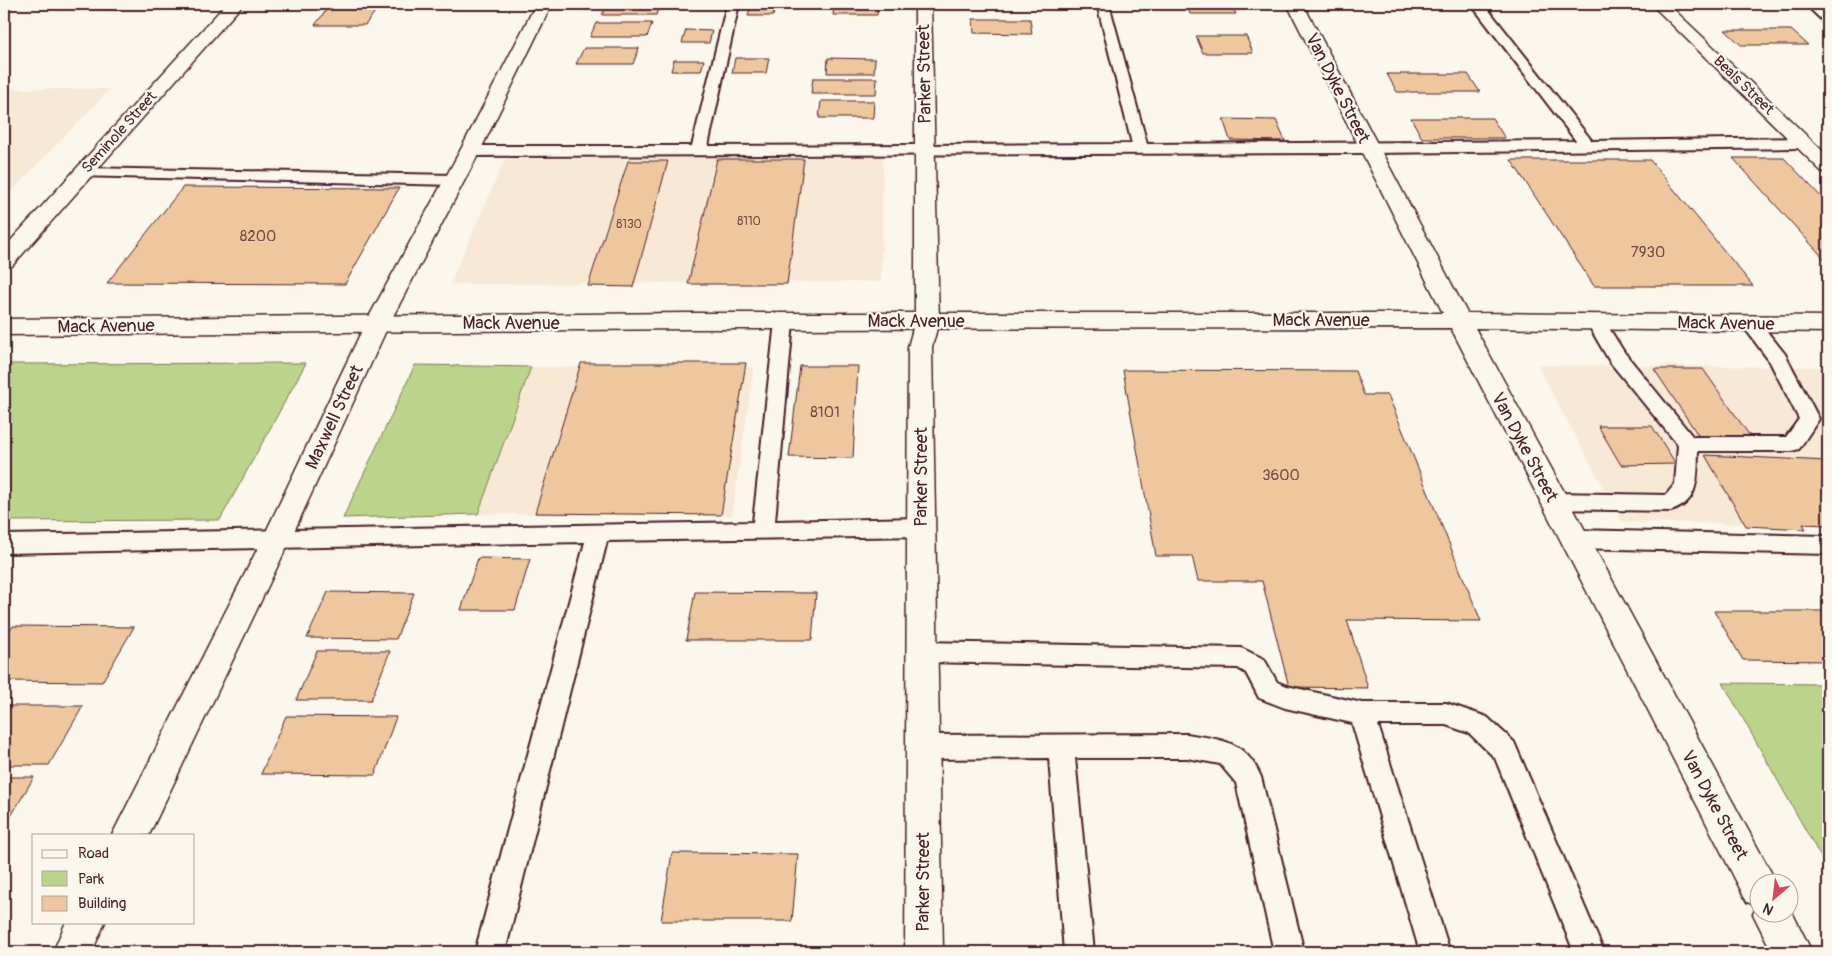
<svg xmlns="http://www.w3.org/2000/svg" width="1832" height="956" font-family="Pangolin,sans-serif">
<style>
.built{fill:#f7e9d5}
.green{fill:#bbd38a;stroke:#82795a}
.building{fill:#eec79e;stroke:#4a1f2b}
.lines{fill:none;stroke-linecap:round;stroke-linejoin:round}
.lane-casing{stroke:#4a1f2b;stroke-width:4}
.street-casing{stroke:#4a1f2b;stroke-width:3}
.secondary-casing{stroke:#4a1f2b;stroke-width:3}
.lane{fill:#fbf7ec;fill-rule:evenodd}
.street{fill:#fbf7ec;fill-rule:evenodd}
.secondary{fill:#fbf7ec;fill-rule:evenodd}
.labels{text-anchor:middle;stroke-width:4.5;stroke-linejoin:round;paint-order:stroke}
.far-number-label{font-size:12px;fill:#734948}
.far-street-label{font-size:15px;fill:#4a1f2b;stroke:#fbf7ec}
.number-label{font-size:15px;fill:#734948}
.street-label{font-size:18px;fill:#4a1f2b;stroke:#fbf7ec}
</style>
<rect width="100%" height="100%" fill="#fbf7ec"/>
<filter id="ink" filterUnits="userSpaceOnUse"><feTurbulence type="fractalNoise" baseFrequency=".02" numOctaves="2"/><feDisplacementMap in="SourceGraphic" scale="10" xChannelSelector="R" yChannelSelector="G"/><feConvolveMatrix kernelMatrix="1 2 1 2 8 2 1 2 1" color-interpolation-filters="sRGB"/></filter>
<g filter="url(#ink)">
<g class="built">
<path d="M4,89H110L4,199Z"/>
<path d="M883,157L881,282L450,284L505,159Z"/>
<path d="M1537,365L1828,367V525L1622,522Z"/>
<path d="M531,367H754L732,515L478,514Z"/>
</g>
<g class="green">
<path d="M306,363L220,520L4,521V364Z"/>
<path d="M415,365L531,367L478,514L343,518Z"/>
<path d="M1723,683L1828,684V870Z"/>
</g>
<g class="building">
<path d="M87,4H126L120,10L80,9Z"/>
<path d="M331,4H381L365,25H315Z"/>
<path d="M607,4H660L656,15H602Z"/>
<path d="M834,4H878L877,15H833Z"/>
<path d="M1186,4H1231L1236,14H1190Z"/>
<path d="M751,5H775L773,16H748Z"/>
<path d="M973,19H1030L1032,34L974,33Z"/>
<path d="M596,23H652L647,37H590Z"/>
<path d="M686,30L712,31L709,43H682Z"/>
<path d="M1725,30H1791L1808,45H1741Z"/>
<path d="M1196,36H1246L1253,53H1203Z"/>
<path d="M584,48H639L633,64H576Z"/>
<path d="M735,58H769L766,73H732Z"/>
<path d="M828,58L875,59L874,73H827Z"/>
<path d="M674,60H704L701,71H671Z"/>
<path d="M1387,74H1468L1480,92H1397Z"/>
<path d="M813,78H877L876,94H811Z"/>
<path d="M821,101H874L873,118H819Z"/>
<path d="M1411,118H1492L1505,138H1422Z"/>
<path d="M1223,119L1276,120L1285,141L1230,140Z"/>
<path d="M1733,158H1784L1828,204V263Z"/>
<path d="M717,159H804L787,284H688Z"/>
<path d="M1511,160H1650L1753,286H1594Z"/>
<path d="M628,161H668L633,287L588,286Z"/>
<path d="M183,187L399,188L345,284L107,283Z"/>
<path d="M581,363H746L721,515L535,513Z"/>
<path d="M800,366H858L853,458L789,457Z"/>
<path d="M1654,369H1703L1752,439L1700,438Z"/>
<path d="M1123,370L1355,371L1364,395H1388L1481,621L1347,620L1368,688L1289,687L1262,581H1198L1192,556H1156Z"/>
<path d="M1598,426H1652L1676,464L1621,465Z"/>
<path d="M1705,455L1828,461V525L1803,524L1806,529L1746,526Z"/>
<path d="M478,558L530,559L515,610H461Z"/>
<path d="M328,592L414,593L396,639L307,638Z"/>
<path d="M695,592L816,593L812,640H686Z"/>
<path d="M1714,611H1828V661L1743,660Z"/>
<path d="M13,626L134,627L102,682L4,681V640Z"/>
<path d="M317,651H390L371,700H296Z"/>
<path d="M4,706H83L49,765H4Z"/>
<path d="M286,716L396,717L375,775L261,774Z"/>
<path d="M4,777H34L4,828Z"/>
<path d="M672,853L798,854L792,921H661Z"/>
</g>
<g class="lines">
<defs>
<g id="lane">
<path d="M727,4H739L708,146L1132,144L1097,4H1109L1147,144L1576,141L1471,4H1484L1592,141L1803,138L1808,140L1811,143L1808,146L1803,148L1370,153L470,156L465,154L462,151L465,148L470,146H692Z"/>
<path d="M1805,4H1819L1828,12V22L1823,21Z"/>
<path d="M83,168L454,175L460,177L462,180L460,183L454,185L77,176L75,173L77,170Z"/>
<path d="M1595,315L1602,317L1624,352L1693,437H1786L1799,419L1770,362L1741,323L1743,319L1750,317L1757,319L1785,354L1819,419L1799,449L1792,451H1698C1697,476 1700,502 1671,511L1554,509L1546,507L1543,501L1546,495L1554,493L1666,495L1675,484L1678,445L1610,362L1586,321L1588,317Z"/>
<path d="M784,316L791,318L793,322L775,521L921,518L929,521L932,527L929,533L921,536L607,541L505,952H475L585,542L4,553V535L753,522L775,322L777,318Z"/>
<path d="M1574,530L1828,536V554L1574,548L1566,545L1563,539L1566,533Z"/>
<path d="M922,642L1241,648L1264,659L1277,682L1287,686L1362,703H1446L1487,717L1514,742L1604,952H1574L1495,758L1469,733L1446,725H1378L1450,952H1420L1352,723L1285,708L1259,698L1246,673L1238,668L922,662L913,659L910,652L913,645Z"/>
<path d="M1187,734C1222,740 1245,740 1261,777L1304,952H1274L1236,783L1220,764L1187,758H1075L1094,952H1064L1049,758L922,759L913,755L909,747L913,739L922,735Z"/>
</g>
<g id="street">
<path d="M226,4H243L12,266L4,268V248Z"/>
<path d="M536,4H552L480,151L389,324L291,538L149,835H112L263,538L365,324L460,151Z"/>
<path d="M915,4H931L939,321L932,347L943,952H905L908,347L915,321Z"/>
<path d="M1651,4H1668L1828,156V173L1821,171Z"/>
<path d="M66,922H105L92,952H53Z"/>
</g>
<path id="secondary" d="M1287,4H1303L1467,313L1828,316V332L1475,328L1773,876L1776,884H1760V914H1790V908L1812,952H1772L1753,914L1757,906L1747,902L1451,328L688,329L4,335V319L688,313H1443Z"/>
</defs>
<use href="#lane" class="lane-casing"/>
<use href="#street" class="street-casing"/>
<use href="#secondary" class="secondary-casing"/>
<use href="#lane" class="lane"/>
<use href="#street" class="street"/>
<use href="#secondary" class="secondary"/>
</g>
</g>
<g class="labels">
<g class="far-number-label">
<text x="749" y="225">8110</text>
<text x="629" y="228">8130</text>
</g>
<g class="far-street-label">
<text transform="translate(1744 85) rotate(44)" y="5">Beals Street</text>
<text transform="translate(119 132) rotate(-48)" y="5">Seminole Street</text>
</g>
<g class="number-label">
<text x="258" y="241">8200</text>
<text x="1648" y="257">7930</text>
<text x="825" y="417">8101</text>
<text x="1281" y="480">3600</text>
</g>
<g class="street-label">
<text transform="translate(924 74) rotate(-91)" y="6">Parker Street</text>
<text transform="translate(1338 88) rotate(63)" y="6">Van Dyke Street</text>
<text x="1321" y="326">Mack Avenue</text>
<text x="916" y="327">Mack Avenue</text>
<text x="511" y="329">Mack Avenue</text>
<text transform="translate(1726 323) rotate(1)" y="6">Mack Avenue</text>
<text transform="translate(106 326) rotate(-1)" y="6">Mack Avenue</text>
<text transform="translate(334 417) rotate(-65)" y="6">Maxwell Street</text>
<text transform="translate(1525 447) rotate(62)" y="6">Van Dyke Street</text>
<text transform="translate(921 477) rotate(-90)" y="6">Parker Street</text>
<text transform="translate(1715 805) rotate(62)" y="6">Van Dyke Street</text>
<text transform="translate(923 882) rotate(-90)" y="6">Parker Street</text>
</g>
</g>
<rect width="1832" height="956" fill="none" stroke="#fbf7ec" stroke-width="20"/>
<rect x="10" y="10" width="1812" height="936" fill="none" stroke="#4a1f2b" stroke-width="2" filter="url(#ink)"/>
<rect x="32" y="834" width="162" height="90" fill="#fbf7ec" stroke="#b4a19f"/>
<rect x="42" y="850" width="25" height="8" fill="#fbf7ec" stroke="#b4a19f"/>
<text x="78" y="858" font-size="15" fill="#4a1f2b">Road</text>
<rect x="42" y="871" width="25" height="15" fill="#bbd38a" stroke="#b4a19f"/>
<text x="78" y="884" font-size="15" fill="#4a1f2b">Park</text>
<rect x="42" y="896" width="25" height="15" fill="#eec79e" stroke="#b4a19f"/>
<text x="78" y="908" font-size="15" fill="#4a1f2b">Building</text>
<g transform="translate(1774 898) rotate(208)"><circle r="24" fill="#fbf7ec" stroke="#b4a19f"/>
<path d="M0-4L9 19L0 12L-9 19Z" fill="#d1495b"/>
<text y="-8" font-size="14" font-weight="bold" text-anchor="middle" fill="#4a1f2b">N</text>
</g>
</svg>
